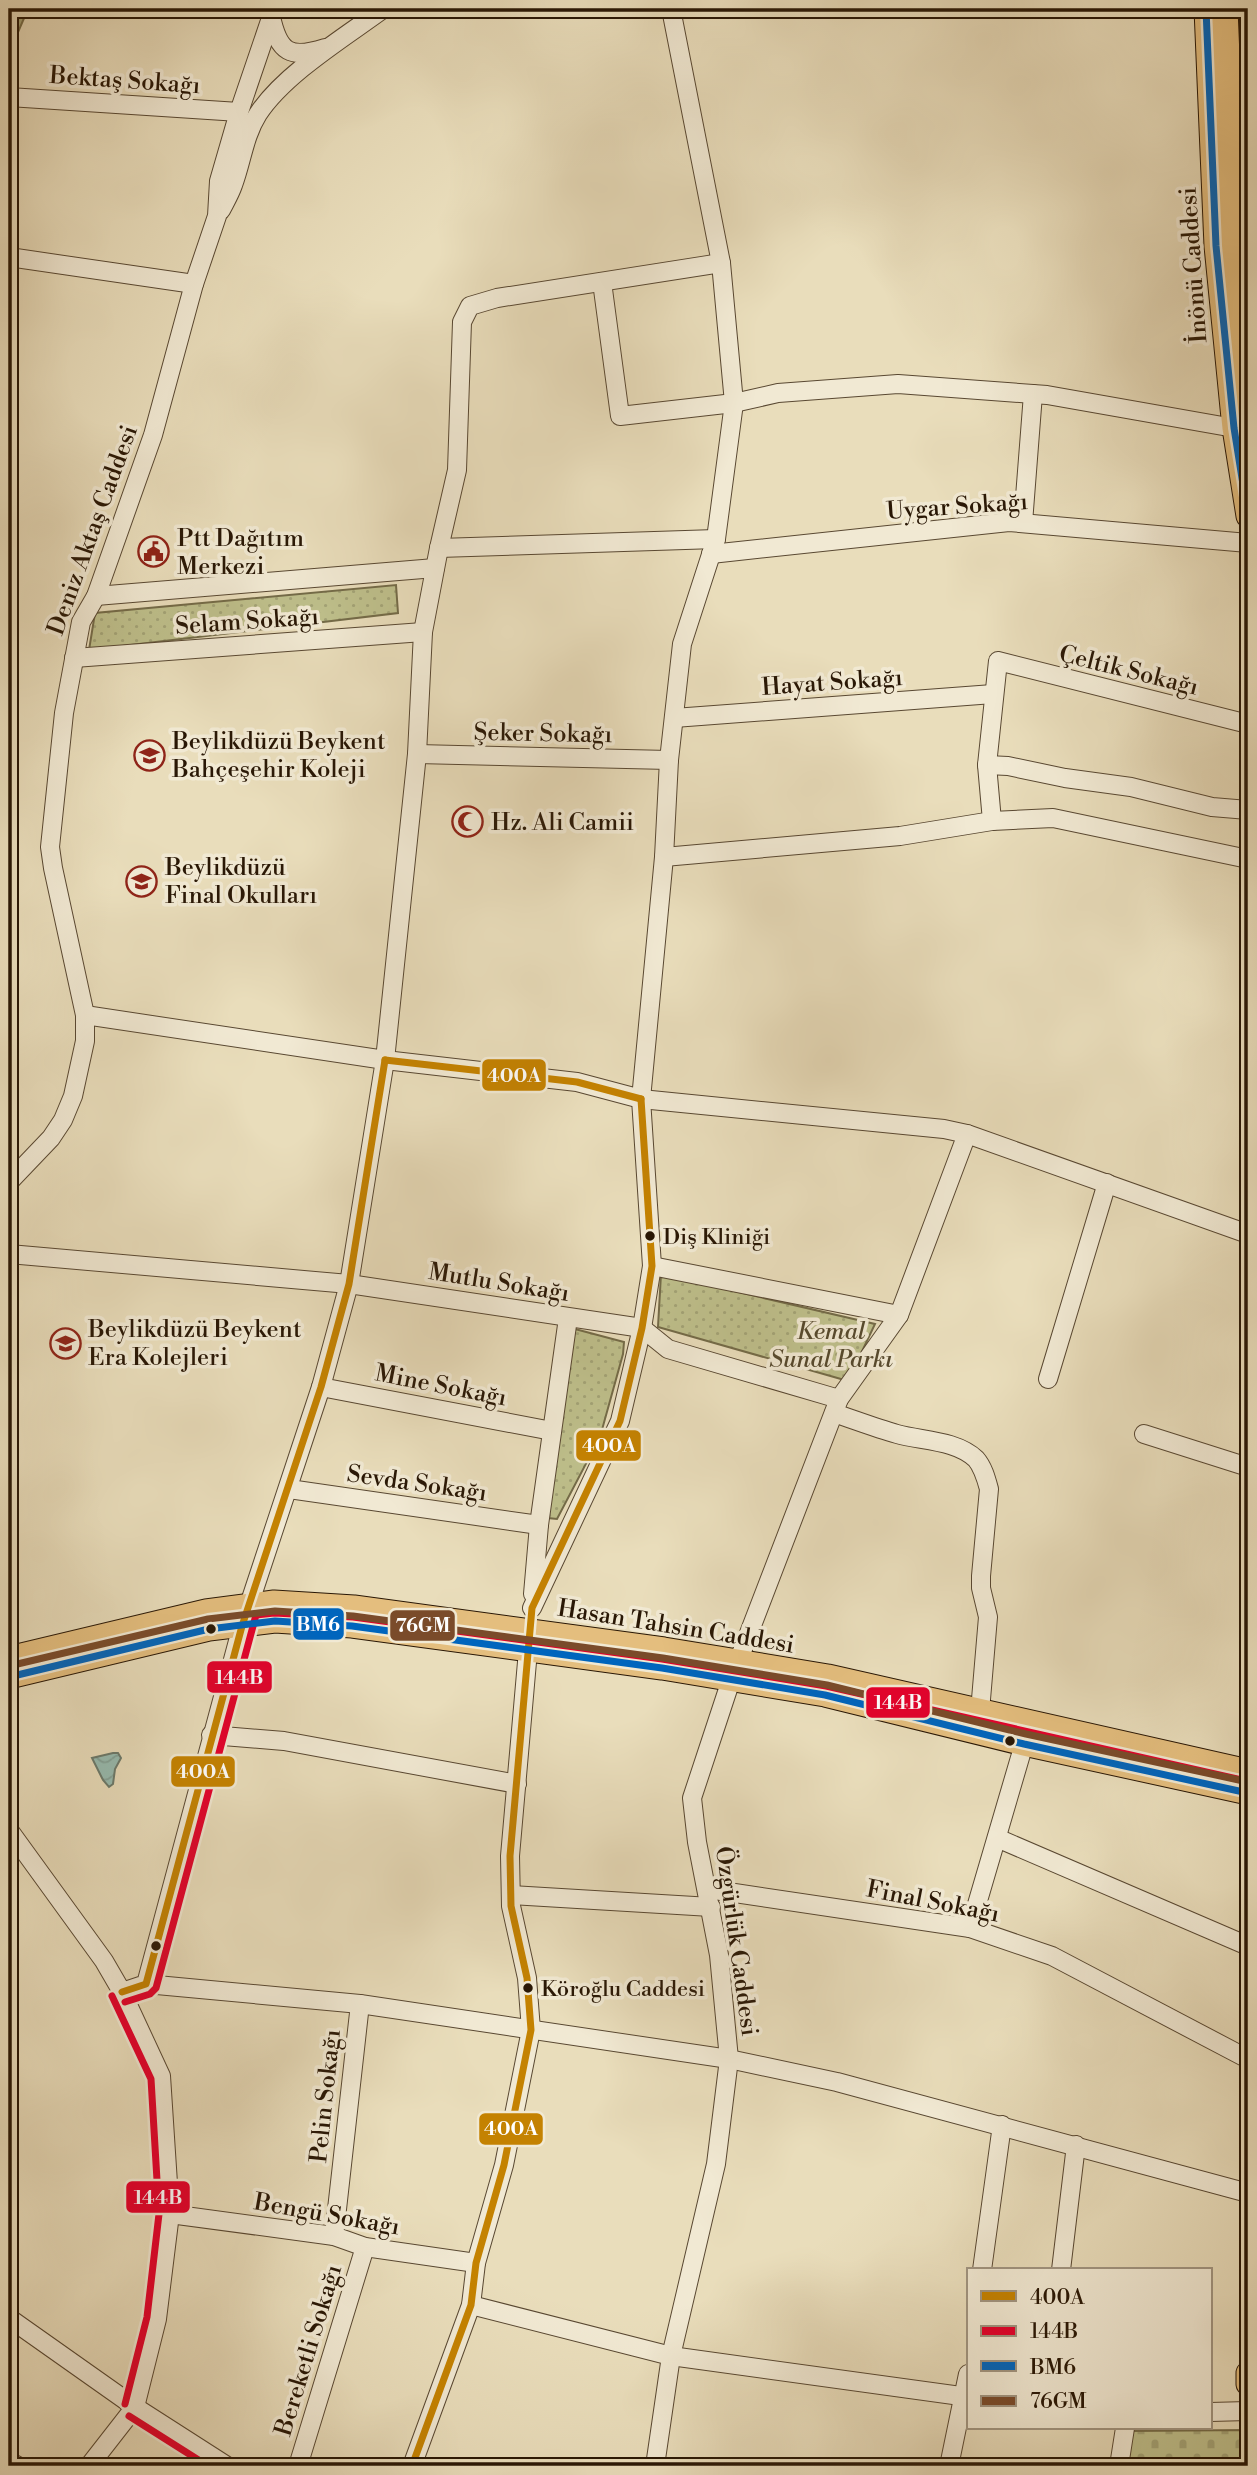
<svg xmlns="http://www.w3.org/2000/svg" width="1257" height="2475" font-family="'Libre Bodoni',serif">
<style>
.cemetery{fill:url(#cemetery-stones);stroke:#746b48;stroke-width:2}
.park{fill:url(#park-dots);stroke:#746b48;stroke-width:2}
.water{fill:url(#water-waves);stroke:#6b7a6c;stroke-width:2}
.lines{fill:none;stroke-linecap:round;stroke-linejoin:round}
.minor-casing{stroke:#594832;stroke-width:20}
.major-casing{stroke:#291705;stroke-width:25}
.minor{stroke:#f1e9d3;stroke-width:18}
.major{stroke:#e4be7e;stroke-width:23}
.bus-1-casing{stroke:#f1e9d3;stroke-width:12}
.bus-2-casing{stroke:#f1e9d3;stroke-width:12}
.bus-3-casing{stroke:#f1e9d3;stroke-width:12}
.bus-4-casing{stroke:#f1e9d3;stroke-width:12}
.bus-1{stroke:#c48201;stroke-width:7}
.bus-2{stroke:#e4002b;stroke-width:7}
.bus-3{stroke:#0065bd;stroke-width:7}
.bus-4{stroke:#7a4b2a;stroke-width:7}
.bus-dot{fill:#291705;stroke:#f1e9d3;stroke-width:2.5}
.labels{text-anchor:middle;stroke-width:7;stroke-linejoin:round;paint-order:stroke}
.bus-label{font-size:22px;fill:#291705;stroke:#f1e9d3;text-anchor:start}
.street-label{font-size:24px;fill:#291705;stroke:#f1e9d3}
.poi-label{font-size:24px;fill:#291705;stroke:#f1e9d3;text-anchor:start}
.park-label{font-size:24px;font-style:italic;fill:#56492d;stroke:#f1e9d3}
.line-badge{stroke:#f1e9d3;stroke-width:2.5}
.badge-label{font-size:19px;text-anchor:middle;font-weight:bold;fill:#fff}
</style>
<defs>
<pattern id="cemetery-stones" width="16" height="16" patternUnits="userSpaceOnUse" patternTransform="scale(1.75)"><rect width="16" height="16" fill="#bebf8b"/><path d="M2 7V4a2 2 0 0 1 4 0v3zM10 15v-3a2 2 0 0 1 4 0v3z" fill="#a3a376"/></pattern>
<pattern id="park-dots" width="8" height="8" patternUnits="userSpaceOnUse" patternTransform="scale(1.75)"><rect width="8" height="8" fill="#bebf8b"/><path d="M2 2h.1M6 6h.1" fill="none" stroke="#a3a376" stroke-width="1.8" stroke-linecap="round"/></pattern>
<pattern id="water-waves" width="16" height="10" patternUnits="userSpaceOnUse" patternTransform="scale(1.75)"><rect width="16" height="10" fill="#97bcb1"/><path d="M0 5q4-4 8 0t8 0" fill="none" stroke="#82a197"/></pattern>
</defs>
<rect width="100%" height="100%" fill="#e9ddbb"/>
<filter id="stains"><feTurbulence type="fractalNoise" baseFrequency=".00286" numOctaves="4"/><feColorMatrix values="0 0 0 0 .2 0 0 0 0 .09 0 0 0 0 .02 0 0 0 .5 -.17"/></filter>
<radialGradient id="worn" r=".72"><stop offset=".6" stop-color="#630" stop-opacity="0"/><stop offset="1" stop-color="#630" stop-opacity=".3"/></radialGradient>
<g class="cemetery">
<path d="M9,9H28L9,53Z"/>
<path d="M1248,2430V2466H1126L1130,2431Z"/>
</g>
<g class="park">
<path d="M396,585L398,613L89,650L95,613Z"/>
<path d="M661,1274L875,1324L848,1381L658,1327Z"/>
<path d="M575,1329L624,1342L623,1354L600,1437L557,1519L548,1518Z"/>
</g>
<path class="water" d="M113,1753H118L121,1758L115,1769L113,1784L109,1787L103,1780L92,1758Z"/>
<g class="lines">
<defs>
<g id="minor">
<path d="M271,17C279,53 290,59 325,48"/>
<path d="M1228,58L1248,60"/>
<path d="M9,97L239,112"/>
<path d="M221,210C225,202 230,194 233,185C242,161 244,136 258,114C284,74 345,37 383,9"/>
<path d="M9,257L194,284"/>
<path d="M602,282L620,416L734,403L778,393L898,384L1047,395L1234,428L1248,426"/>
<path d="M1023,523L1033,394"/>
<path d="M439,548L716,539"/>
<path d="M711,554L1009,522L1248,543"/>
<path d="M96,596L435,568"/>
<path d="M74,658L423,632"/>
<path d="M674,718L993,694"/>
<path d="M417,754L669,760"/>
<path d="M987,765L1008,766L1065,778L1131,787L1212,807L1248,810"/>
<path d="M992,821L1053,818L1248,859"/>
<path d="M664,857L900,836L992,821L987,765L998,661L1248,724"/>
<path d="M85,1015L385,1060L577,1082L641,1099L944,1129L967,1134L1248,1234"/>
<path d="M9,1182L51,1138L63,1120L73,1096L85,1041V1015L53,868L50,847L64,713L81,622L96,596L153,435L194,284L217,216L219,181L239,112L274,9"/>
<path d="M9,1254L349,1284L642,1328"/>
<path d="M652,1266L899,1315"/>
<path d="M642,1328L668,1349L839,1399"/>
<path d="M1048,1379L1107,1183"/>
<path d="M321,1387L552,1431"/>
<path d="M834,1413C855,1420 876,1428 897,1434C922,1441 956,1440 976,1459C983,1467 986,1478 989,1489L981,1576V1588L988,1617L980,1711"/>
<path d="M1144,1434L1248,1467"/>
<path d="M289,1489L539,1525"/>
<path d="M533,1594L539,1525L568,1318"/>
<path d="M532,1608L620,1421L642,1328L652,1266L641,1099L664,857L669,760L682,644L716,539L734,403L721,263L671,9"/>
<path d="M211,1735L284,1741L517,1784"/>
<path d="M9,1830L104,1961L122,1992L161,2076L170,2214L157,2319L135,2407L89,2466"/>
<path d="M997,1838L1248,1946"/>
<path d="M708,1889L970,1928L1052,1956L1248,2059"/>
<path d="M511,1895L711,1907"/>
<path d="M970,1928L1024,1744"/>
<path d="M146,1984L360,2004L729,2059L837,2082L1248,2193"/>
<path d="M122,1992L146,1984L242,1626L321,1387L349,1284L385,1060L417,754L423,632L439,548L457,470L462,322L470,306L497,298L721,263"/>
<path d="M170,2214L334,2236L365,2247L476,2263"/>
<path d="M334,2236L360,2004"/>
<path d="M982,2270L1002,2125"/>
<path d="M1061,2270L1076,2145"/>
<path d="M471,2305L671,2356L968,2397"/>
<path d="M9,2318L135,2407L227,2466"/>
<path d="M1210,2412L1248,2411"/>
<path d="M9,2461L18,2466"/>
<path d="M298,2466L365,2247"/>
<path d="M412,2466L471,2305L476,2263L504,2165L531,2030L527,1978L511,1906L510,1856L529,1639"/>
<path d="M655,2466L671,2356L716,2164L729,2059L719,1955L697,1842L692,1798L731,1680L839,1399L899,1315L967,1134"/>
<path d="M949,2466L968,2374"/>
<path d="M1119,2466L1125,2428"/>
</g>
<g id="major">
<path d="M1206,9L1216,246L1234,428L1248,516"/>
<path d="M1226,9L1236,246L1248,369"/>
<path d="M9,1658L206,1611L274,1602L354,1607L664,1649L828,1676L1248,1771"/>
<path d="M9,1677L209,1629L275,1621L352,1626L662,1668L825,1695L1024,1744L1248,1793"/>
<path d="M1248,2373V2384"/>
</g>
</defs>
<use href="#minor" class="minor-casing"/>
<use href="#major" class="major-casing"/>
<use href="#minor" class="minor"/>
<use href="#major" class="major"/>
<defs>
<g id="bus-1">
<path d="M385,1060L577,1082L641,1099"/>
<path d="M122,1992L146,1984L242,1626L321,1387L349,1284L385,1060"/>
<path d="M412,2466L471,2305L476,2263L504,2165L531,2030L527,1978L511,1906L510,1856L532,1608L620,1421L642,1328L652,1266L641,1099"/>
</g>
<g id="bus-2">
<path d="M112,1996L151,2079L159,2214L147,2317L125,2404"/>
<path d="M125,2002L150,1994L156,1988L256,1615L274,1613L353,1617L662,1659L826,1686L1246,1781"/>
<path d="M129,2416L208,2466"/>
</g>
<g id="bus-3">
<path d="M1206,9L1216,246L1234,428L1248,516"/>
<path d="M9,1677L209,1629L275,1621L352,1626L662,1668L825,1695L1024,1744L1248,1793"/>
</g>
<path id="bus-4" d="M9,1666L208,1619L275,1611L353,1616L663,1658L827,1685L1026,1734L1248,1782"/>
</defs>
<use href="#bus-1" class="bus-1-casing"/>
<use href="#bus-2" class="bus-2-casing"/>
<use href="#bus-3" class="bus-3-casing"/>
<use href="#bus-4" class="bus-4-casing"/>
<use href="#bus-1" class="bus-1"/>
<use href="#bus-2" class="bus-2"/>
<use href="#bus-3" class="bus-3"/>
<use href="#bus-4" class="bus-4"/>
</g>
<defs>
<symbol id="civic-ring" viewBox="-11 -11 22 22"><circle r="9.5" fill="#f1e9d3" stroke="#8f2418" stroke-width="1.5"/><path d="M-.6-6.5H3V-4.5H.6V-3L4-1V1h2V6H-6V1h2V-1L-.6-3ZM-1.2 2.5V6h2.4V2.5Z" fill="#8f2418"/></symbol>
<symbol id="school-ring" viewBox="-11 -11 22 22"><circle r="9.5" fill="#f1e9d3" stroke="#8f2418" stroke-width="1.5"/><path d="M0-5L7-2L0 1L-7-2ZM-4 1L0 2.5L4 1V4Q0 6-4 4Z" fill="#8f2418"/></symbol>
<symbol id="mosque-ring" viewBox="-11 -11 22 22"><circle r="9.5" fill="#f1e9d3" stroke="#8f2418" stroke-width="1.5"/><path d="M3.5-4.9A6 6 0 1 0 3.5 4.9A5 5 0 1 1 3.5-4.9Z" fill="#8f2418"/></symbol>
</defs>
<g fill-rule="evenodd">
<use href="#civic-ring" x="136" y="534" width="35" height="35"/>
<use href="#school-ring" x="132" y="738" width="35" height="35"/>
<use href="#mosque-ring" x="450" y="804" width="35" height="35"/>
<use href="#school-ring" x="124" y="864" width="35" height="35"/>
<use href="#school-ring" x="48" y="1326" width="35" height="35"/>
</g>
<g class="bus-dot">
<circle cx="650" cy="1236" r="6"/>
<circle cx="211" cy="1629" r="6"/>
<circle cx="1010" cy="1741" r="6"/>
<circle cx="156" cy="1946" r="6"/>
<circle cx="528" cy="1988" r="6"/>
</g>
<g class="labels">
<g class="bus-label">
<text x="663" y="1244">Diş Kliniği</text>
<text x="541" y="1996">Köroğlu Caddesi</text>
</g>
<g class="street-label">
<text transform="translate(125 80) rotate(4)" y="8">Bektaş Sokağı</text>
<text transform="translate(1193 265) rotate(-94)" y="8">İnönü Caddesi</text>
<text transform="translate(957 506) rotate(-4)" y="8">Uygar Sokağı</text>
<text transform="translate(92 530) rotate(-70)" y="8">Deniz Aktaş Caddesi</text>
<text transform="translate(247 621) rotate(-4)" y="8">Selam Sokağı</text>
<text transform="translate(1129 670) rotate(14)" y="8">Çeltik Sokağı</text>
<text transform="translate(832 682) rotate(-4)" y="8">Hayat Sokağı</text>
<text transform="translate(543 733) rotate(1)" y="8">Şeker Sokağı</text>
<text transform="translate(499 1282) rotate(9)" y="8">Mutlu Sokağı</text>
<text transform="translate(441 1385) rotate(11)" y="8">Mine Sokağı</text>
<text transform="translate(417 1483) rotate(8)" y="8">Sevda Sokağı</text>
<text transform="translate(676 1626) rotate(9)" y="8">Hasan Tahsin Caddesi</text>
<text transform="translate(933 1901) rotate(11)" y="8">Final Sokağı</text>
<text transform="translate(737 1941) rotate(82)" y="8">Özgürlük Caddesi</text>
<text transform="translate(325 2096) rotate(-84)" y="8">Pelin Sokağı</text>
<text transform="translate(327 2214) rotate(10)" y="8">Bengü Sokağı</text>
<text transform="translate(308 2350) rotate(-73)" y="8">Bereketli Sokağı</text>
</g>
<g class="poi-label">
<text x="177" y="546">Ptt Dağıtım<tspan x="177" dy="28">Merkezi</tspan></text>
<text x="172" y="749">Beylikdüzü Beykent<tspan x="172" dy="28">Bahçeşehir Koleji</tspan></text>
<text x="491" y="830">Hz. Ali Camii</text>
<text x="165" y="875">Beylikdüzü<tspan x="165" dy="28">Final Okulları</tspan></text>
<text x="88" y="1337">Beylikdüzü Beykent<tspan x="88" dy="28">Era Kolejleri</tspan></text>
</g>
<g class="park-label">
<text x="831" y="1339">Kemal<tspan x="831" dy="28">Sunal Parkı</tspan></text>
</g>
</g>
<g class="line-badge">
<rect x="481" y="1058" width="66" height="34" rx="7" fill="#c48201"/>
<rect x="575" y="1429" width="67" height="33" rx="7" fill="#c48201"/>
<rect x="292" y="1607" width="53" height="34" rx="7" fill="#0065bd"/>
<rect x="389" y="1609" width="67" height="33" rx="7" fill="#7a4b2a"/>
<rect x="206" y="1660" width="67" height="34" rx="7" fill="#e4002b"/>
<rect x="865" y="1686" width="66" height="33" rx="7" fill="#e4002b"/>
<rect x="170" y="1755" width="66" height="33" rx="7" fill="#c48201"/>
<rect x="478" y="2112" width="66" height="34" rx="7" fill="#c48201"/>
<rect x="125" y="2180" width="66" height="34" rx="7" fill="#e4002b"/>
</g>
<g class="badge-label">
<text x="514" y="1082">400A</text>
<text x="609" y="1452">400A</text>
<text x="318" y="1631">BM6</text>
<text x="423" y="1632">76GM</text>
<text x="239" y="1684">144B</text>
<text x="898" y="1709">144B</text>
<text x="203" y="1778">400A</text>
<text x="511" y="2135">400A</text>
<text x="158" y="2204">144B</text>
</g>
<rect width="1257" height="2475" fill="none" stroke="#e9ddbb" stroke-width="35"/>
<rect x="10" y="10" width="1236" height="2454" fill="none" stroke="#291705" stroke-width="3.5"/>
<rect x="18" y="18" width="1222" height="2440" fill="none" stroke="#291705" stroke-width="2"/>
<rect x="967" y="2268" width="245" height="161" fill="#f1e9d3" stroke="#a19581" stroke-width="2"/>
<rect x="981" y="2291" width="35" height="10" fill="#c48201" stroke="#a19581" stroke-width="2"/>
<text x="1030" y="2304" font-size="21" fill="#291705">400A</text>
<rect x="981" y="2326" width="35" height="10" fill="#e4002b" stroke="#a19581" stroke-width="2"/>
<text x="1030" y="2338" font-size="21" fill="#291705">144B</text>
<rect x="981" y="2361" width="35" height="10" fill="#0065bd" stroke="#a19581" stroke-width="2"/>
<text x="1030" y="2374" font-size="21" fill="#291705">BM6</text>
<rect x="981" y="2396" width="35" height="10" fill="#7a4b2a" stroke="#a19581" stroke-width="2"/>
<text x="1030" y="2408" font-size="21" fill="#291705">76GM</text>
<rect width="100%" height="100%" filter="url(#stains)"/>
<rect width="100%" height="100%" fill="url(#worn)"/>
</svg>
